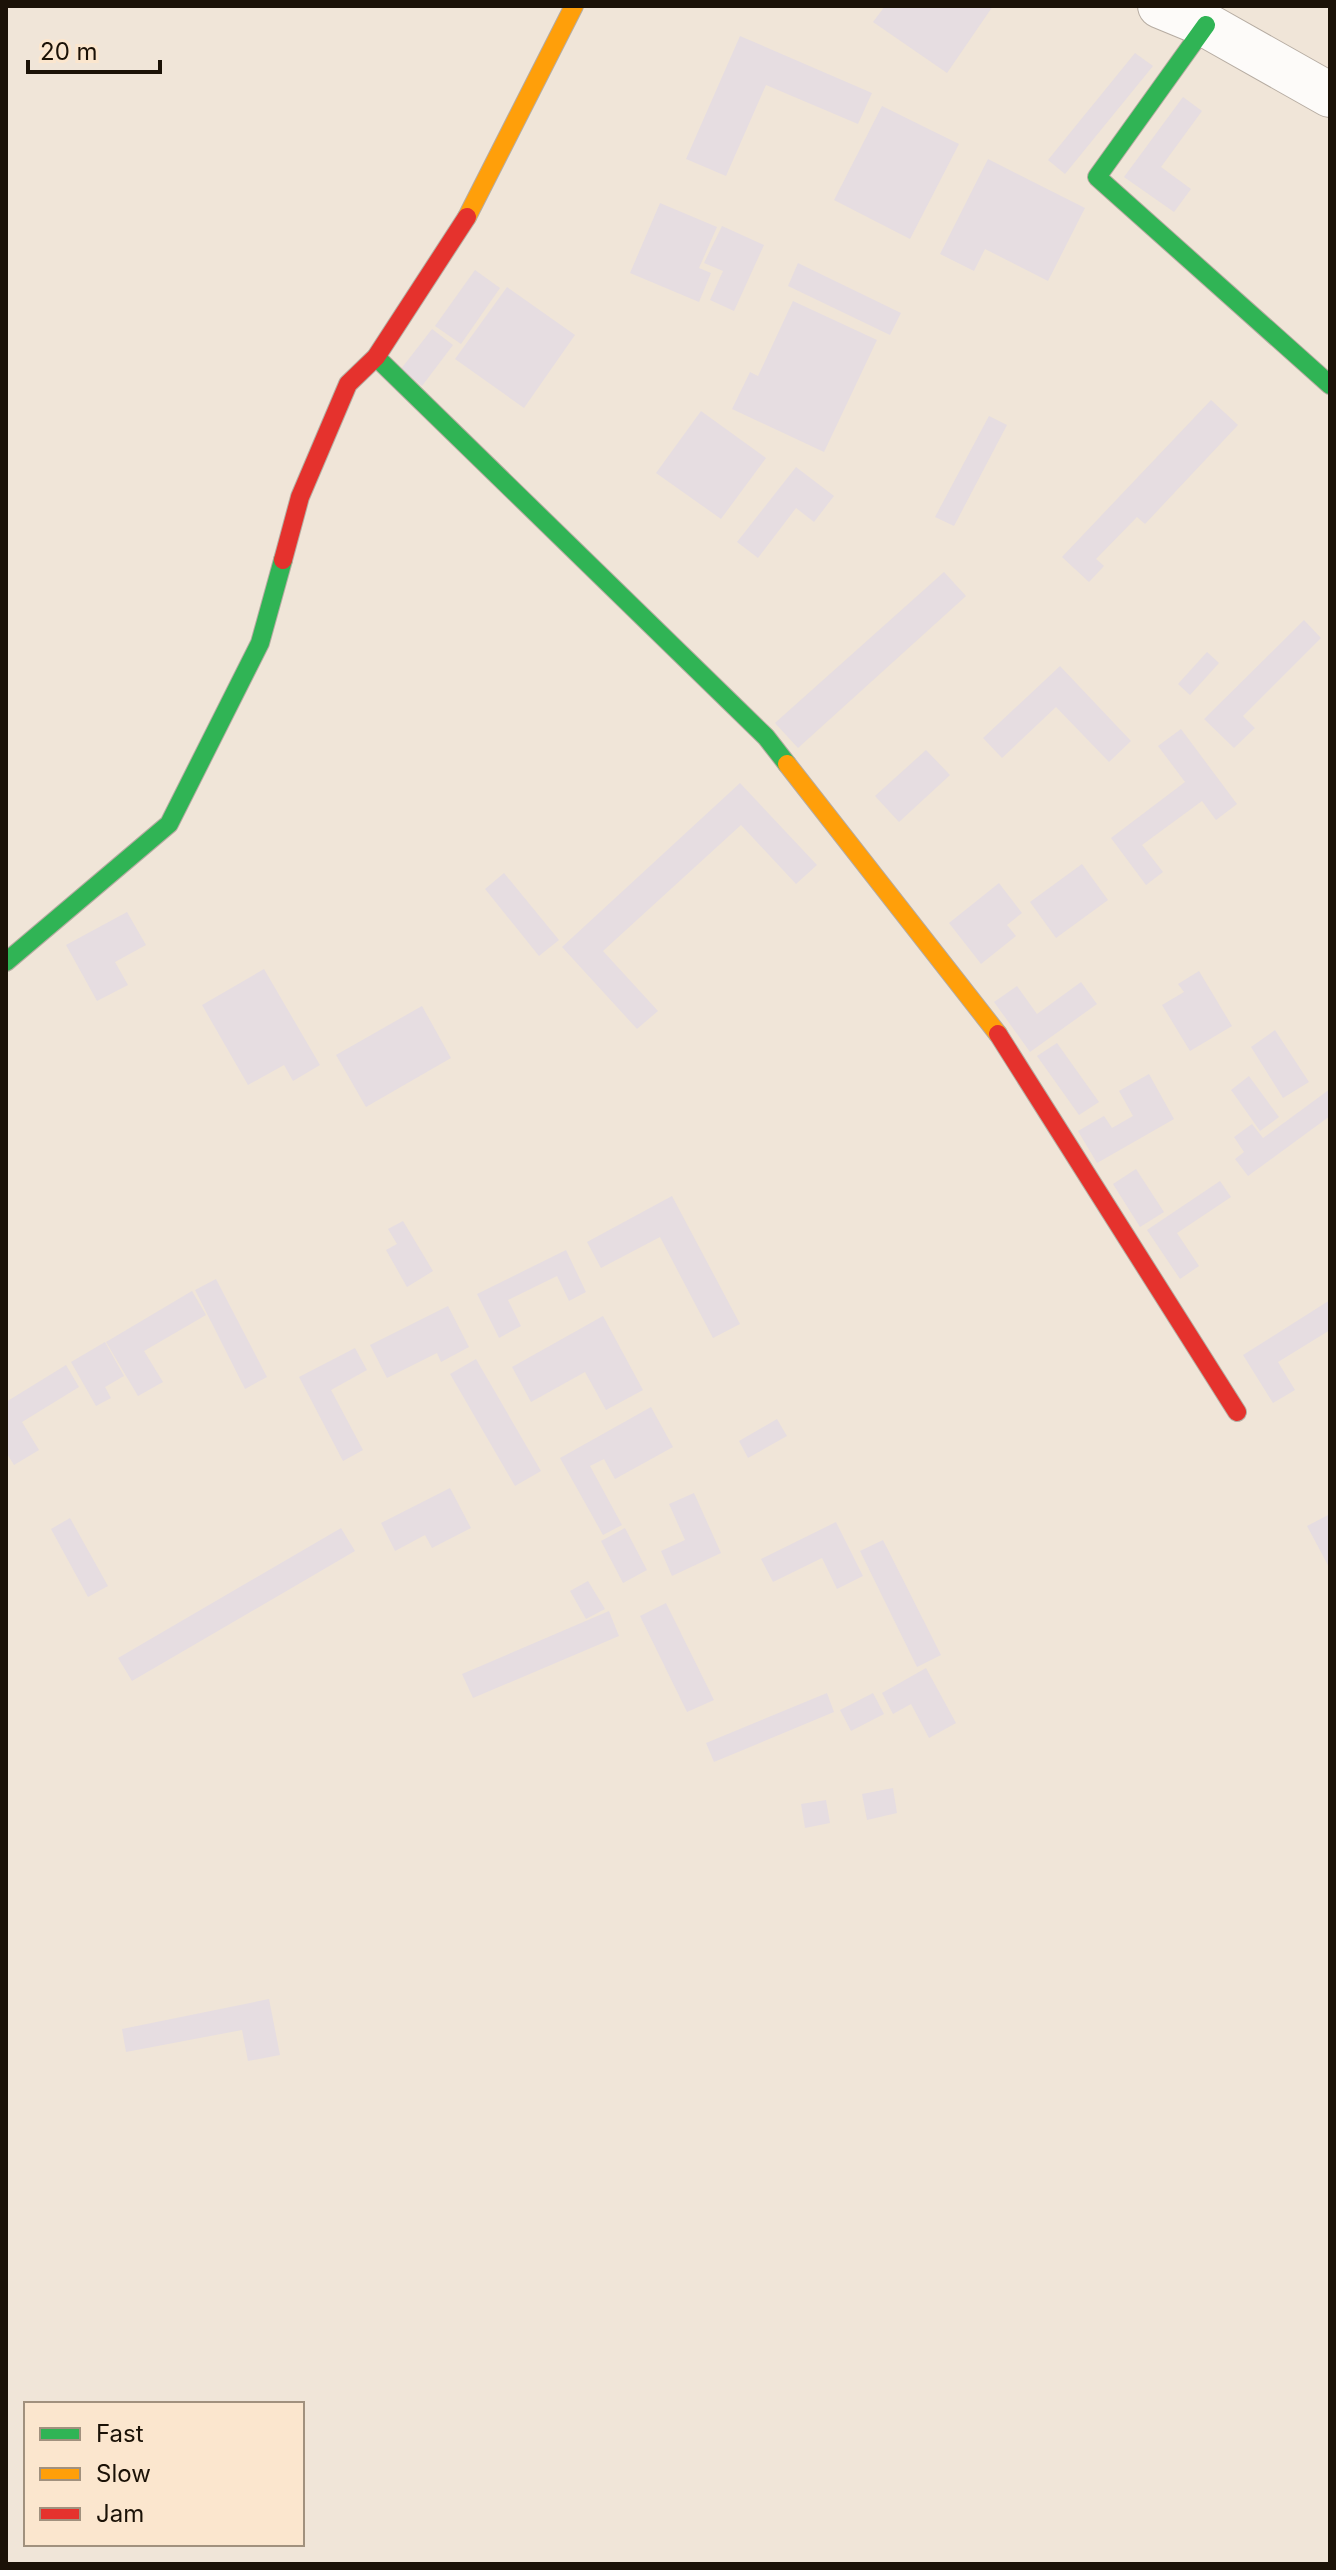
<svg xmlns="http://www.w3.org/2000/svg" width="1336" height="2570" font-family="Inter,sans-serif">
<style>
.building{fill:#e6dde1}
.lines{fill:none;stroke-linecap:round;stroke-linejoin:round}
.street-casing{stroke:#b6aca2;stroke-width:46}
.fast-casing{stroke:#b6aca2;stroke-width:20}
.slow-casing{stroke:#b6aca2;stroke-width:20}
.jam-casing{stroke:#b6aca2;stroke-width:20}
.street{stroke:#fdfbf9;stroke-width:44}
.fast{stroke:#30b455;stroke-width:18}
.slow{stroke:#ff9f0a;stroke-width:18}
.jam{stroke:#e5322d;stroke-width:18}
</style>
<rect width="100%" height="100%" fill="#f0e5d8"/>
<g class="building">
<path d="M885,6H993L947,73L873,22Z"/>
<path d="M740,36L872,93L858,124L766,85L726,176L686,159Z"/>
<path d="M1135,53L1153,66L1065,174L1048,160Z"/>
<path d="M1183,97L1202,111L1161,167L1191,189L1174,212L1124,177Z"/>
<path d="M882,106L959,144L910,239L834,200Z"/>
<path d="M988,159L1085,208L1048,281L985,249L974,271L940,254Z"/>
<path d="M660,203L717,227L699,268L711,273L699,302L630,273Z"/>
<path d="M722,226L764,245L734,311L710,300L723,271L704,263Z"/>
<path d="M798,263L901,313L890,335L788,286Z"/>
<path d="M475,270L500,288L461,344L435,326Z"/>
<path d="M507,287L575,335L524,408L455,359Z"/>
<path d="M793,301L877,340L824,452L732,409L750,372L758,376Z"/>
<path d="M432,329L453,345L422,386L401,369Z"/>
<path d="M1211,400L1238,425L1145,524L1137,517L1096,559L1104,566L1089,582L1062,557Z"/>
<path d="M701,411L766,458L721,519L656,473Z"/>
<path d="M989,416L1007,425L954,526L935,517Z"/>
<path d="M796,467L834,496L814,522L796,508L758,558L737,542Z"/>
<path d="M944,572L966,596L798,748L775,723Z"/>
<path d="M1304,620L1321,638L1243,716L1255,728L1234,748L1204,719Z"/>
<path d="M1207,652L1219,663L1190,695L1178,684Z"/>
<path d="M1060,666L1131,741L1109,762L1056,707L1002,758L983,738Z"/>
<path d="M1181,729L1237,804L1216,820L1202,801L1142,845L1163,872L1146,885L1111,838L1185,782L1158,746Z"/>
<path d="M926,750L950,775L899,822L875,796Z"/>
<path d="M740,783L817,865L796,884L741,825L603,951L658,1011L637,1029L562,947Z"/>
<path d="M1082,864L1108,900L1056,938L1030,902Z"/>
<path d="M504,873L559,940L539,956L485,889Z"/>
<path d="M999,883L1022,913L1007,925L1016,936L981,964L949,923Z"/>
<path d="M127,912L146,945L115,962L128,985L97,1001L66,945Z"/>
<path d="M264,969L320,1065L293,1081L284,1065L248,1085L202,1005Z"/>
<path d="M1199,971L1232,1026L1190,1051L1162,1005L1184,992L1178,984Z"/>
<path d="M1081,982L1097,1004L1030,1052L994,1002L1017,986L1037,1014Z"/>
<path d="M422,1006L451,1058L366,1107L336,1055Z"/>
<path d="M1275,1030L1309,1082L1283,1098L1251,1047Z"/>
<path d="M1057,1043L1099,1102L1079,1115L1037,1056Z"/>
<path d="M1149,1074L1174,1119L1097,1163L1078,1131L1104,1116L1112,1128L1133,1116L1119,1091Z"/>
<path d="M1249,1076L1279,1117L1260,1131L1231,1090Z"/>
<path d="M1330,1089V1116L1248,1176L1235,1159L1244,1152L1234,1137L1252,1124L1263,1138Z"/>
<path d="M1136,1169L1164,1212L1140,1227L1113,1184Z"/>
<path d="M1220,1181L1231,1197L1177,1233L1199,1266L1180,1279L1147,1230Z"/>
<path d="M672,1196L740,1324L713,1338L660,1237L601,1268L587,1242Z"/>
<path d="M403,1221L433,1271L407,1287L386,1250L397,1244L388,1229Z"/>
<path d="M566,1250L586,1292L569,1301L557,1276L508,1300L521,1326L499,1338L477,1294Z"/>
<path d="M216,1279L267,1377L245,1389L195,1290Z"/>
<path d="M192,1291L206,1315L144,1351L163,1382L138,1396L106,1342Z"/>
<path d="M1330,1300V1330L1278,1362L1295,1390L1273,1403L1243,1355Z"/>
<path d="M448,1306L469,1347L441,1362L437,1353L387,1378L370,1345Z"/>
<path d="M603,1316L643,1390L606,1410L585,1372L531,1402L512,1367Z"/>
<path d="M105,1342L124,1376L105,1387L111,1398L96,1406L71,1362Z"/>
<path d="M355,1348L367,1370L331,1390L363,1450L343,1461L299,1377Z"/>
<path d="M476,1359L541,1471L515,1486L450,1374Z"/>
<path d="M66,1365L79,1387L22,1422L39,1450L14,1465L6,1452V1402Z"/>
<path d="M651,1407L673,1447L615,1479L604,1459L590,1466L622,1525L603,1535L560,1458Z"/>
<path d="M777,1419L787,1436L748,1458L739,1441Z"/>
<path d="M450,1488L471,1528L432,1548L425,1535L395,1551L381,1523Z"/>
<path d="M694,1493L721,1553L672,1576L661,1551L685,1540L669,1504Z"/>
<path d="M1330,1514V1569L1307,1526Z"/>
<path d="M70,1518L108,1586L88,1597L51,1529Z"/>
<path d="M836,1522L863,1576L837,1589L822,1558L773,1582L761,1559Z"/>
<path d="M341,1528L355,1551L132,1681L118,1658Z"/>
<path d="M625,1528L647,1570L623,1583L601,1541Z"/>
<path d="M883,1540L941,1655L917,1667L860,1551Z"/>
<path d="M588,1581L605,1609L586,1619L570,1591Z"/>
<path d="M666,1603L714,1700L687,1712L640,1616Z"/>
<path d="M609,1611L619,1636L473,1698L462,1674Z"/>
<path d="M926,1668L956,1723L929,1738L911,1704L893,1714L882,1693Z"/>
<path d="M827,1693L834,1712L714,1762L706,1743Z"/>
<path d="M873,1693L884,1714L851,1731L840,1710Z"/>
<path d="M893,1788L897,1813L867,1820L862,1794Z"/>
<path d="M826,1800L830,1823L805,1828L801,1804Z"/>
<path d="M269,1999L280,2055L248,2061L242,2030L126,2052L122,2029Z"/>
</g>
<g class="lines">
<defs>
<path id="street" d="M1160,6L1206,25L1330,95"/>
<g id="fast">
<path d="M1206,25L1097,177L1330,385"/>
<path d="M376,357L766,737L787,764"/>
<path d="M6,962L169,824L260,643L283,560"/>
</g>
<g id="slow">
<path d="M467,217L574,6"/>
<path d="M787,764L998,1034"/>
</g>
<g id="jam">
<path d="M283,560L300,497L348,384L376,357L467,217"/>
<path d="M998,1034L1237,1412"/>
</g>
</defs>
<use href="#street" class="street-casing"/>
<use href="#fast" class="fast-casing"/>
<use href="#slow" class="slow-casing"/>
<use href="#jam" class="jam-casing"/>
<use href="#street" class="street"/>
<use href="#fast" class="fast"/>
<use href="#slow" class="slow"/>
<use href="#jam" class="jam"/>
</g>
<rect width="1336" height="2570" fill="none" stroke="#1b1207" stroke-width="16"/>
<rect x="24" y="2402" width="280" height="144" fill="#fbe6ce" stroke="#a1917e" stroke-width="2"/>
<rect x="40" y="2428" width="40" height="12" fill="#30b455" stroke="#a1917e" stroke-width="2"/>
<text x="96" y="2442" font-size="24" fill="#1b1207">Fast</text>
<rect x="40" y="2468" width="40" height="12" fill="#ff9f0a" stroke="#a1917e" stroke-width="2"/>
<text x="96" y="2482" font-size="24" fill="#1b1207">Slow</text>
<rect x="40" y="2508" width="40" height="12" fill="#e5322d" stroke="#a1917e" stroke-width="2"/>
<text x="96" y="2522" font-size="24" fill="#1b1207">Jam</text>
<path d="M28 60v12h132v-12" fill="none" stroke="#1b1207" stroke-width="4"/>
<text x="40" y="60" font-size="24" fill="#1b1207" stroke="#fbe6ce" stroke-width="6" paint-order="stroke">20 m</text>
</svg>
